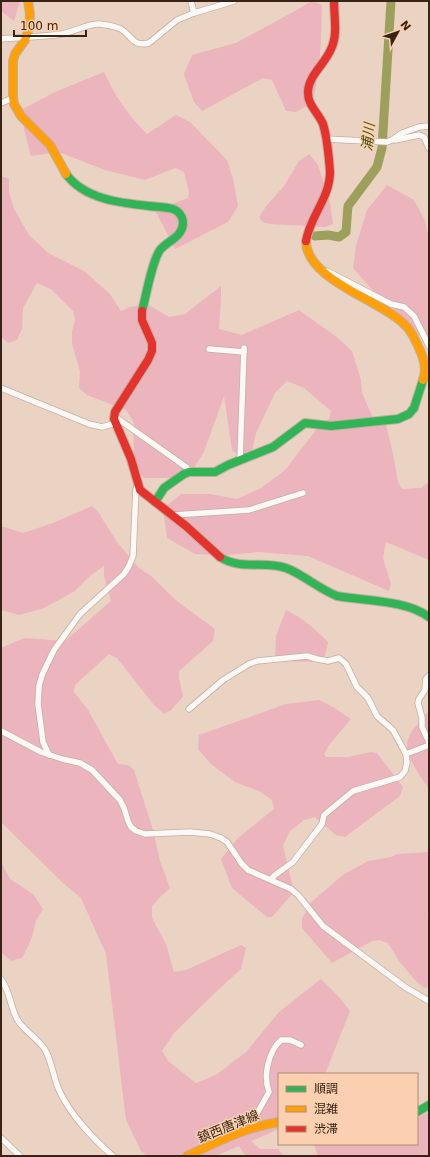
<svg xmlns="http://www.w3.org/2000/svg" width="430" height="1157" font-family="'DejaVu Sans','Noto Sans JP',sans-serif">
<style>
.green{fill:#ecb4bc}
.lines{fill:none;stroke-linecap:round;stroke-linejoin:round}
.river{stroke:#9d9f5d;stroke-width:9}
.street-casing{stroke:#c2afa0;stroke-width:7}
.fast-casing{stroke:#c2afa0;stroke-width:10}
.slow-casing{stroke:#c2afa0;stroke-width:10}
.jam-casing{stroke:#c2afa0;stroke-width:10}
.street{stroke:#fcf8f6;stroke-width:5.5}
.fast{stroke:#30b455;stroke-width:8}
.slow{stroke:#ff9f0a;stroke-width:8}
.jam{stroke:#e5322d;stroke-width:8}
.labels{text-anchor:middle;stroke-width:3;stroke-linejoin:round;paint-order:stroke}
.street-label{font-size:13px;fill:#382415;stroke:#fbd0b1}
.water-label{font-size:14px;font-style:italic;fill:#454e0c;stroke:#fbd0b1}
</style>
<rect width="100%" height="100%" fill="#ead3c2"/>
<g class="green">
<path d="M1,1H20L14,21L1,11Z"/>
<path d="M312,1L322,5C321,37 321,72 312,103L296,112L286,111L272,80L263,78L202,111L194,102L184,74L192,55L236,43L293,12Z"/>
<path d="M104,72C115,96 128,115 147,134L176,115L190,122L227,160L233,179L238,206L228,222L175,249L155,210L188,198L189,192L184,172L175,168L145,180L105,170L61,153H51L31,156L24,129L23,109L55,92Z"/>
<path d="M309,154L318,165L330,203L333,224L325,227L270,224L263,222L259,217L267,205L284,186L299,161Z"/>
<path d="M1,176L9,179V192L14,209L29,235L48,253L84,271L110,294L121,311L130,307L147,304L169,317L185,314L221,286V300L219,329L242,335L299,310L338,338L352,351L361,380L362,393L374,420L386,425L393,454L398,482L402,489L421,488L429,482V560L386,542L383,558L391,584L389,591L308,556L258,552L228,555L195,554L167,538L163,509L181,494H210L237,499L261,488L285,470L319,426L329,419L331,411L304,388L287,381L275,393L256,433L252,451L238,455L232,450L224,396L204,452L191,472L173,478H144L133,463L134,423L126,410L87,395L79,388L80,371L72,344V331L75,320L73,311L51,289L37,283L23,308L22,329L17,340L8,343L1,336Z"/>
<path d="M387,185L414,200L425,221L429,239V346L405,319L375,293L353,268L356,246L367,210Z"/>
<path d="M92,506L98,512L117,542L139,568L151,576L178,602L215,629L213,641L179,671V678L183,697L171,710L164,714L154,705L117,658L109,654L75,685L74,692L88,710L118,764L128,765L134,770L153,830L160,861L170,888L160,897L152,906V918L166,944L174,972L186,970L241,945L246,948L241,969L219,989L174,1033L162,1051L168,1061L196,1083L216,1075L246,1052L279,1012L321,979L339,997L350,1011L325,1074H279V1129L251,1141L260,1149H278L284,1156H246L239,1146L215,1156H147L141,1151L126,1120L106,954L81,898L63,883L1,822V648L24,638L65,641L111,601L104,576V566L91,575L75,591L44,608L19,615L1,610V526L23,533L53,523Z"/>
<path d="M286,610C303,618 315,629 328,642L325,656L320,662L275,661L276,636Z"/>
<path d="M319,700L333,707L351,719L329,745L324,754L326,757H348L371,752L377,753L403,787L400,796L345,837L336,835L315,817L304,820L289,832L283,846L294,892L272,917H267L232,888L221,859L238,838L274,809L272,800L259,791L235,782L220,771L209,762L198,749L199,735L286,704Z"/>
<path d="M429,711V789C422,778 406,758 407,744C408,733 422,719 429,711Z"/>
<path d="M429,852V910L427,912L429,916V987L424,988L415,980L399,961L388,943L379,940L372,941L332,963L302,928V919L309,904L343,875L368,861L391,857L397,854Z"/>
<path d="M1,862L10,879L33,894L43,909L36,921L31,940L22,958L11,961L1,952Z"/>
<path d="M429,1112V1156H318L314,1144H417V1118Z"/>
</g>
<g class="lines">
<path class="river" d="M315,236L328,235L339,237L346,232L348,206L377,167L382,148L391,1"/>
<defs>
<g id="street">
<path d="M191,1L194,13"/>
<path d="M1,39C21,37 42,37 62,34C74,32 89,23 100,24C107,25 115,26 121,29C132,36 133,47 149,43L177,20L194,13L234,1"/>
<path d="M1,103L13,98"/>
<path d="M325,139L387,142L392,140L402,133L419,127L429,126"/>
<path d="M395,140L419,135L424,137L429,148"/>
<path d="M327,271L391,304L404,307L414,316L429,346"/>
<path d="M209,349L244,352"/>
<path d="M1,388L89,424L102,427L116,423"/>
<path d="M114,416L186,467L189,472"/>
<path d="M240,460L244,348"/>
<path d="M173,515L249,510L303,493"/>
<path d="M429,676L426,679L425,690L419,699L418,703L422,718V727L429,742"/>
<path d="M189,709L223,680L249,664L257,661L307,656L317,659L328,661L339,658L346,664L357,687L368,698L377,716L393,730L406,754L407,762L405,771L400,777L353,791L324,815L322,824L293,862L275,875L271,879"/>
<path d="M1,731L41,752L62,759L80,763L92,770L120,800L124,808L128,821L131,827L136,831L145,834L190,832L210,834L221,838L227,842L242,864L248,870L291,889L298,895L323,926L405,987L429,1001"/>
<path d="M406,754L427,746L429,744"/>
<path d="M49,755L43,742L38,704L39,686L42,675L54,650L80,614L124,574L129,566L133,556L136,489L138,486"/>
<path d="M1,979C10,991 10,1006 17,1019C23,1030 36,1037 44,1048C52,1060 53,1077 59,1090C69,1113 94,1140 113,1156"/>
<path d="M253,1127L255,1117L269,1092C263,1076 268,1052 281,1040H290L301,1045"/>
<path d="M1,1138L20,1156"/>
</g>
<g id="fast">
<path d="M66,174C84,199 120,203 149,206C156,207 166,207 173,209C179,211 183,217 183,223C183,237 167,241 160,250C152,261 146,296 142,311"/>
<path d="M155,502L164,488L184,474L189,472H215L228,465L273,447L305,423L331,426L398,419L409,414L414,408L423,380"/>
<path d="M220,557C242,571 264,560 286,568C304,575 319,589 337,596C366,601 406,600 429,617"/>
<path d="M417,1112L429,1105"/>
</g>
<g id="slow">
<path d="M28,1L30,14L29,28L25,40L15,54L13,61V97L14,104L21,116L50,145L66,174"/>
<path d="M306,241C306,280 383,301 405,325C412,331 415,340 419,348C424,359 427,369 423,380"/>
<path d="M187,1156C217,1142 246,1127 279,1122"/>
</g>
<g id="jam">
<path d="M306,241C310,216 330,198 330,172C329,158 327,137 323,124C318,112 307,105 308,91C309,75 325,64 331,49C338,35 334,17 334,1"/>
<path d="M142,311V320L152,343V351L148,360L115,412L114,419L131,459L140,490L186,526L220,557"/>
</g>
</defs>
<use href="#street" class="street-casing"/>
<use href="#fast" class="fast-casing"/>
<use href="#slow" class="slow-casing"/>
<use href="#jam" class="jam-casing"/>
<use href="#street" class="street"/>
<use href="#fast" class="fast"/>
<use href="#slow" class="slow"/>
<use href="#jam" class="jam"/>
</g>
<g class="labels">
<g class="street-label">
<text transform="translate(228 1126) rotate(-22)" y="5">鎮西唐津線</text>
</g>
<g class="water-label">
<text transform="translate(368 137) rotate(-84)" y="5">浦川</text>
</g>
</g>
<rect width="430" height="1157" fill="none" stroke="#382415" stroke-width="4"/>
<rect x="278" y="1073" width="140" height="72" fill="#fbd0b1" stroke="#ad8b73"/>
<rect x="286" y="1086" width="20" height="6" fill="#30b455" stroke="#ad8b73"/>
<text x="314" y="1093" font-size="12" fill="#382415">順調</text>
<rect x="286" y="1106" width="20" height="6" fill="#ff9f0a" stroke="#ad8b73"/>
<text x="314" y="1113" font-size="12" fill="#382415">混雑</text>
<rect x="286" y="1126" width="20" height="6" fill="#e5322d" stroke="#ad8b73"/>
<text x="314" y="1133" font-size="12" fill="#382415">渋滞</text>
<g transform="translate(398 32) rotate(50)" stroke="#fbd0b1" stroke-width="3" paint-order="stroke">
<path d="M0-3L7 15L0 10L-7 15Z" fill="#382415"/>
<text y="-6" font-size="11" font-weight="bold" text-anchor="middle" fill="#382415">N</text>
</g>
<path d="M14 30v6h72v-6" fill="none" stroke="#382415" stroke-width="2"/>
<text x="20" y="30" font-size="12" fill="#382415" stroke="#fbd0b1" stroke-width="3" paint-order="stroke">100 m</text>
</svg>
